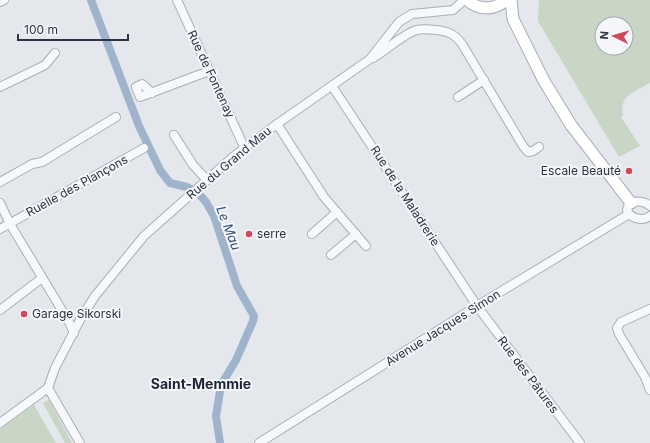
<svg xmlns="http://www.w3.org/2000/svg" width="650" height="443" font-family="Inter,sans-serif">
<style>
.green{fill:#c9d6c5;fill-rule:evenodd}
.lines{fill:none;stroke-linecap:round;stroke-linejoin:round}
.canal{stroke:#9fb4cc;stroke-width:8}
.street-casing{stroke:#a9aeb7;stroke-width:10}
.secondary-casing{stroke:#a9aeb7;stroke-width:13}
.street{stroke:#f7f8fa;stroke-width:8}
.secondary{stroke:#fff;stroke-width:11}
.poi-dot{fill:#d1495b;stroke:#f4f6f9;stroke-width:1.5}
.labels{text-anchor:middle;stroke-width:4;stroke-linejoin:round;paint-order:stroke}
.street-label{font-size:12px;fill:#2b3445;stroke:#f4f6f9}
.poi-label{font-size:12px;fill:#2b3445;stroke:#f4f6f9;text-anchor:start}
.water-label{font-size:13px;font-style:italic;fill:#34527a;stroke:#f4f6f9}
.quarter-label{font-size:14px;font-weight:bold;fill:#1d2536;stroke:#f4f6f9}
</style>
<rect width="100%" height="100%" fill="#e4e7ec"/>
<g class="green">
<path d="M539,0H650V83C635,92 619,95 623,115L621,117L640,146L619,157L538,21ZM602,24H626V48H602Z"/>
<path d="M49,400L72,443H65L43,403Z"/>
<path d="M34,405L56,443H0V429Z"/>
</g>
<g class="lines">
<path class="canal" d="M91,0L139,126L160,170L170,183L187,187L198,193L206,202L214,216L237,286L254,316L253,321L236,360L221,385L216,416L220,443"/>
<defs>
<g id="street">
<path d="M177,0L245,149"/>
<path d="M0,2L4,0"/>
<path d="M373,58C385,51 406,32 417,30C423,28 430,30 436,30C447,31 455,34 462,44L523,146L528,152L533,151L539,147"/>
<path d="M332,86L477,306L580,443"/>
<path d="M0,87L45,65L55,53"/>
<path d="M152,93L142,84L136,87L140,97L209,71"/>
<path d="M458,97L484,80"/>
<path d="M277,124L324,197L366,246"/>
<path d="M174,135L193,165L207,180"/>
<path d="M0,182L32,164L42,162L116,117"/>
<path d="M0,203L10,224L69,322L74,333"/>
<path d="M650,206C645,201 635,200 629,204L627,210L629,214C634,219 644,221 650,216"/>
<path d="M0,229L144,148"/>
<path d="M312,234L337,212"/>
<path d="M331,255L356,234"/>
<path d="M650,309L621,322L617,328L619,334L645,377L650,390"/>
<path d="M0,310L42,278"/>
<path d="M48,388L55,368L81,318L95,296L144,236L234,156L277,124L370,59L399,22L412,14L453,10L464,0"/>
<path d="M48,388L80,443"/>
<path d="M0,423L48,388"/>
<path d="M259,443L477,306L629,214"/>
</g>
<g id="secondary">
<path d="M467,0C478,10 494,11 506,0"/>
<path d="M511,0L513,19L544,81L571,125L631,203"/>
</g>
</defs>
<use href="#street" class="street-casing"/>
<use href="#secondary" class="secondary-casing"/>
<use href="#street" class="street"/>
<use href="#secondary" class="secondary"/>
</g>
<g class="poi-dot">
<circle cx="629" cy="171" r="4"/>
<circle cx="249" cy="234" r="4"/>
<circle cx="24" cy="314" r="4"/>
</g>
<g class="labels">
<g class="street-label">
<text transform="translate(211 74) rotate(65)" y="4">Rue de Fontenay</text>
<text transform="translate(229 163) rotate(-40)" y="4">Rue du Grand Mau</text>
<text transform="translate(77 186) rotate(-29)" y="4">Ruelle des Plançons</text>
<text transform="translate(405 196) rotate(57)" y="4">Rue de la Maladrerie</text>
<text transform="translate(443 328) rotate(-32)" y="4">Avenue Jacques Simon</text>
<text transform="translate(528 375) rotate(53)" y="4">Rue des Pâtures</text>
</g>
<g class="poi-label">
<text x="621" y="175" text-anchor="end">Escale Beauté</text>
<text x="257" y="238">serre</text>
<text x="32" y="318">Garage Sikorski</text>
</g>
<g class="water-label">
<text transform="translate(229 228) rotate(69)" y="5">Le Mau</text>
</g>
<g class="quarter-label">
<text x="201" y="389">Saint-Memmie</text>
</g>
</g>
<g transform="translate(614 36) rotate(275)"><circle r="19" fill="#f4f6f9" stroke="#a4a8b1"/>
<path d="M0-3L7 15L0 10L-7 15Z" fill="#d1495b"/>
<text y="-6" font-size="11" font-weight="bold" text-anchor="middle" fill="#2b3445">N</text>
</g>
<path d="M18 34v6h110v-6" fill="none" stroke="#2b3445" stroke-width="2"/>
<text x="24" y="34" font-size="12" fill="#2b3445" stroke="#f4f6f9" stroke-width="3" paint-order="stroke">100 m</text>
</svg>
